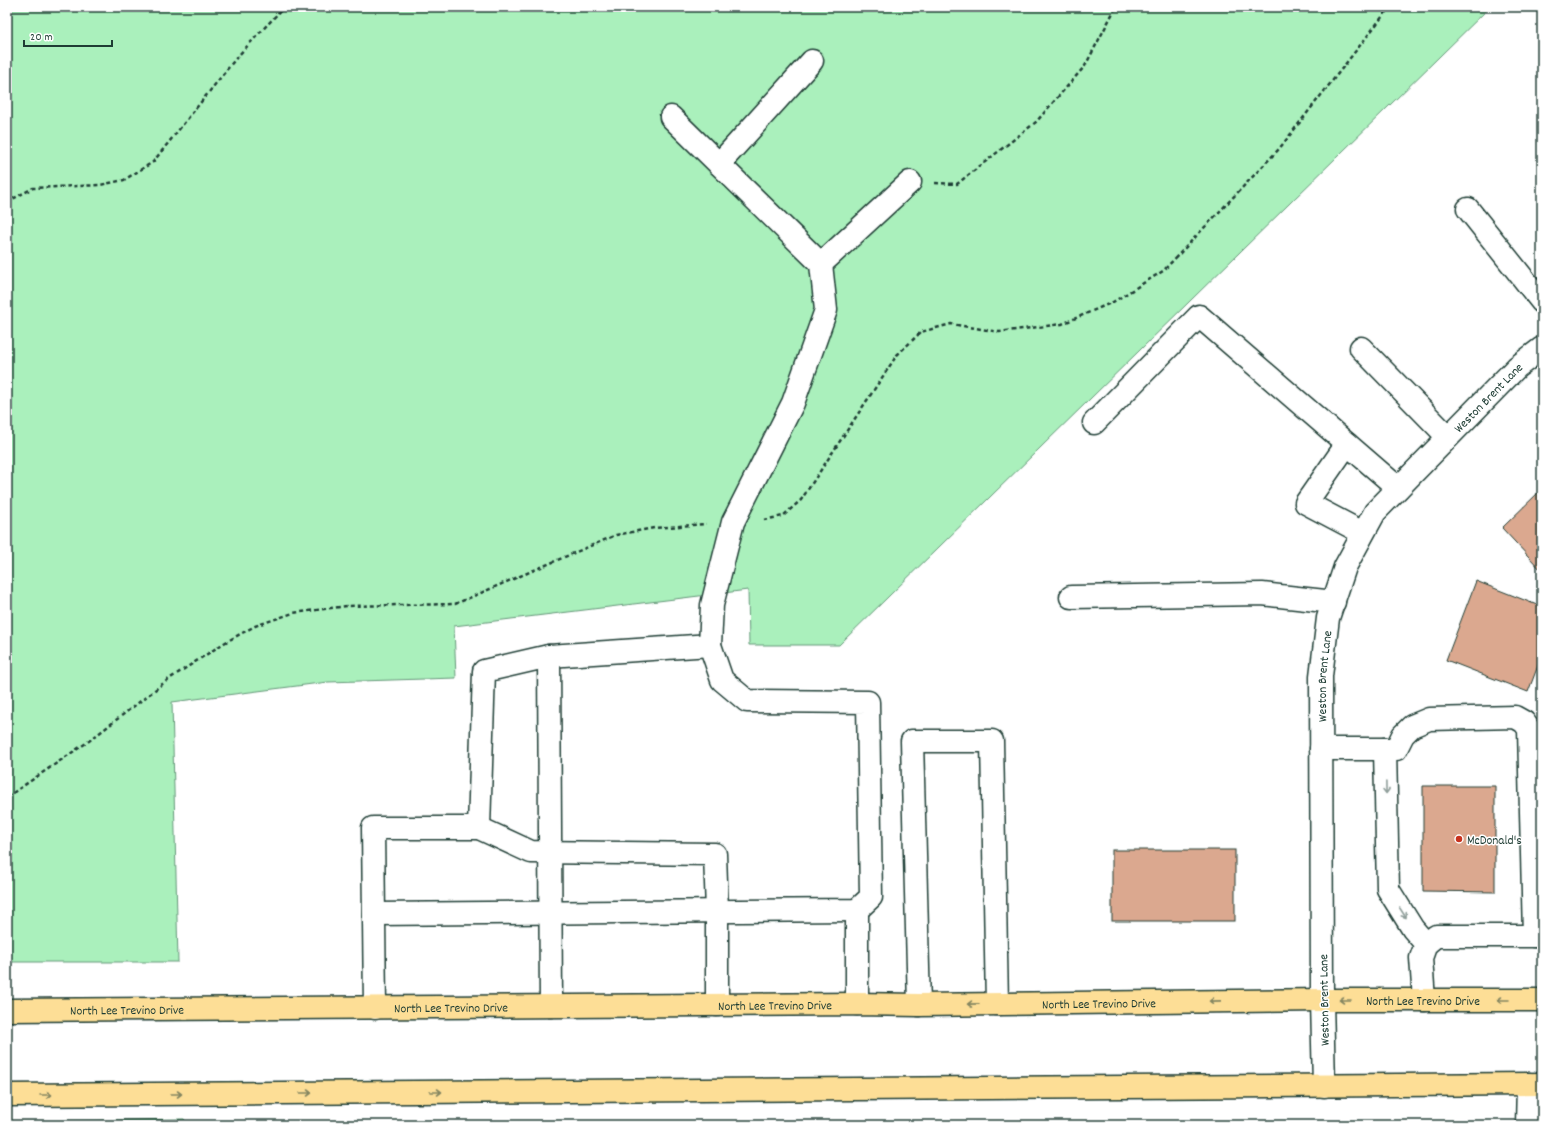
<svg xmlns="http://www.w3.org/2000/svg" width="1549" height="1132" font-family="Dekko,sans-serif">
<style>
.green{fill:#aaf0bc;stroke:#649678}
.building{fill:#dba88f;stroke:#1f3d34}
.lines{fill:none;stroke-linecap:round;stroke-linejoin:round}
.minor-casing{stroke:#1f3d34;stroke-width:25}
.major-casing{stroke:#1f3d34;stroke-width:25}
.path{stroke:#1f3d34;stroke-width:2.5;stroke-dasharray:4 3;stroke-linecap:butt}
.minor{stroke:#fff;stroke-width:22}
.major{stroke:#fdde96;stroke-width:22}
.oneway{stroke:#8f9e9a}
.oneway2{stroke:#838560}
.poi-dot{fill:#c8321e;stroke:#fff;stroke-width:1.5}
.labels{text-anchor:middle;stroke-width:3;stroke-linejoin:round;paint-order:stroke}
.street-label{font-size:13px;fill:#1f3d34;stroke:#fff}
.poi-label{font-size:13px;fill:#1f3d34;stroke:#fff;text-anchor:start}
</style>
<rect width="100%" height="100%" fill="#fff"/>
<filter id="ink" filterUnits="userSpaceOnUse"><feTurbulence type="fractalNoise" baseFrequency=".025" numOctaves="2"/><feDisplacementMap in="SourceGraphic" scale="8" xChannelSelector="R" yChannelSelector="G"/><feConvolveMatrix kernelMatrix="1 2 1 2 8 2 1 2 1" color-interpolation-filters="sRGB"/></filter>
<g filter="url(#ink)">
<g class="green">
<path d="M7,7H1490L839,645H749L748,590L454,626L456,678L328,682L172,702L178,962H7Z"/>
<path d="M184,1119L188,1125H7V1122Z"/>
</g>
<g class="building">
<path d="M1542,489V571L1502,528Z"/>
<path d="M1476,581L1542,607V655L1528,692L1446,660Z"/>
<path d="M1423,786H1495V892L1423,891Z"/>
<rect x="1112" y="850" width="123" height="71"/>
</g>
<g class="lines">
<defs>
<g id="minor">
<path d="M719,164L812,61"/>
<path d="M1468,209L1542,302"/>
<path d="M821,264L910,182"/>
<path d="M1361,348L1448,437"/>
<path d="M1094,423L1199,316L1398,488"/>
<path d="M1347,444L1306,503L1363,533"/>
<path d="M1071,597L1262,594L1334,602"/>
<path d="M549,656L551,1006"/>
<path d="M1321,749H1396L1403,735L1412,726L1429,719L1515,717L1524,722L1529,729L1534,936"/>
<path d="M1385,749L1388,889L1413,929L1426,944"/>
<path d="M479,828L484,671L549,656L710,645"/>
<path d="M857,910V1004"/>
<path d="M374,914L857,910L871,897L868,702L747,701L722,680L710,645L712,605L733,522L793,403L826,310L821,264L671,117"/>
<path d="M1424,1000L1421,958L1426,944L1436,936H1542"/>
<path d="M919,1005L912,741H992L997,1004"/>
<path d="M375,1008L373,828H479L531,852L715,854L717,911V1005"/>
<path id="s1" d="M1324,1086L1322,1000L1321,676L1328,618L1345,567L1375,512L1517,367L1542,348"/>
<path d="M1527,1125L1528,1084"/>
</g>
<g id="major">
<path id="s2" d="M7,1010L857,1004L919,1005L1322,1000H1542"/>
<path d="M7,1095L1542,1084"/>
</g>
</defs>
<use href="#minor" class="minor-casing"/>
<use href="#major" class="major-casing"/>
<g class="path">
<path d="M935,183L957,184L1036,122L1085,66L1116,7"/>
<path d="M7,202L33,188L100,185L124,180L153,162L237,57L284,7"/>
<path d="M764,520L783,516L801,500L897,355L921,332L951,324L999,332L1062,324L1113,302L1163,271L1279,149L1390,7"/>
<path d="M7,797L89,741L169,679L224,643L255,626L293,613L347,606L455,604L616,535L654,528L706,524"/>
</g>
<use href="#minor" class="minor"/>
<use href="#major" class="major"/>
</g>
<defs><path id="oneway-shaft" d="M-6 0H5M1.5-3L5.5 0L1.5 3" fill="none" stroke-width="1.6" stroke-linecap="round" stroke-linejoin="round"/></defs>
<g class="oneway">
<use href="#oneway-shaft" transform="translate(1386 788) rotate(89)"/>
<use href="#oneway-shaft" transform="translate(1403 913) rotate(57)"/>
</g>
<g class="oneway2">
<use href="#oneway-shaft" transform="translate(1345 1000) rotate(180)"/>
<use href="#oneway-shaft" transform="translate(1503 1000) rotate(180)"/>
<use href="#oneway-shaft" transform="translate(1215 1001) rotate(179)"/>
<use href="#oneway-shaft" transform="translate(973 1004) rotate(179)"/>
<use href="#oneway-shaft" transform="translate(436 1092)"/>
<use href="#oneway-shaft" transform="translate(306 1093)"/>
<use href="#oneway-shaft" transform="translate(176 1094)"/>
<use href="#oneway-shaft" transform="translate(46 1095)"/>
</g>
</g>
<circle class="poi-dot" cx="1459" cy="839" r="4"/>
<g class="labels">
<g class="street-label">
<text dy="5" stroke="none"><textPath href="#s1" startOffset="746">Weston Brent Lane</textPath></text>
<text dy="5" stroke="none"><textPath href="#s1" startOffset="410">Weston Brent Lane</textPath></text>
<text transform="translate(1323 1000) rotate(-91)" y="5">Weston Brent Lane</text>
<text dy="5" stroke="none"><textPath href="#s2" startOffset="1416">North Lee Trevino Drive</textPath></text>
<text dy="5" stroke="none"><textPath href="#s2" startOffset="1092">North Lee Trevino Drive</textPath></text>
<text dy="5" stroke="none"><textPath href="#s2" startOffset="768">North Lee Trevino Drive</textPath></text>
<text dy="5" stroke="none"><textPath href="#s2" startOffset="444">North Lee Trevino Drive</textPath></text>
<text dy="5" stroke="none"><textPath href="#s2" startOffset="120">North Lee Trevino Drive</textPath></text>
</g>
<g class="poi-label">
<text x="1467" y="844">McDonald's</text>
</g>
</g>
<rect width="1549" height="1132" fill="none" stroke="#fff" stroke-width="24"/>
<rect x="12" y="12" width="1525" height="1108" fill="none" stroke="#1f3d34" stroke-width="1.5" filter="url(#ink)"/>
<path d="M24 40v6h88v-6" fill="none" stroke="#1f3d34" stroke-width="2"/>
<text x="30" y="40" font-size="12" fill="#1f3d34" stroke="#ffffff" stroke-width="3" paint-order="stroke">20 m</text>
</svg>
